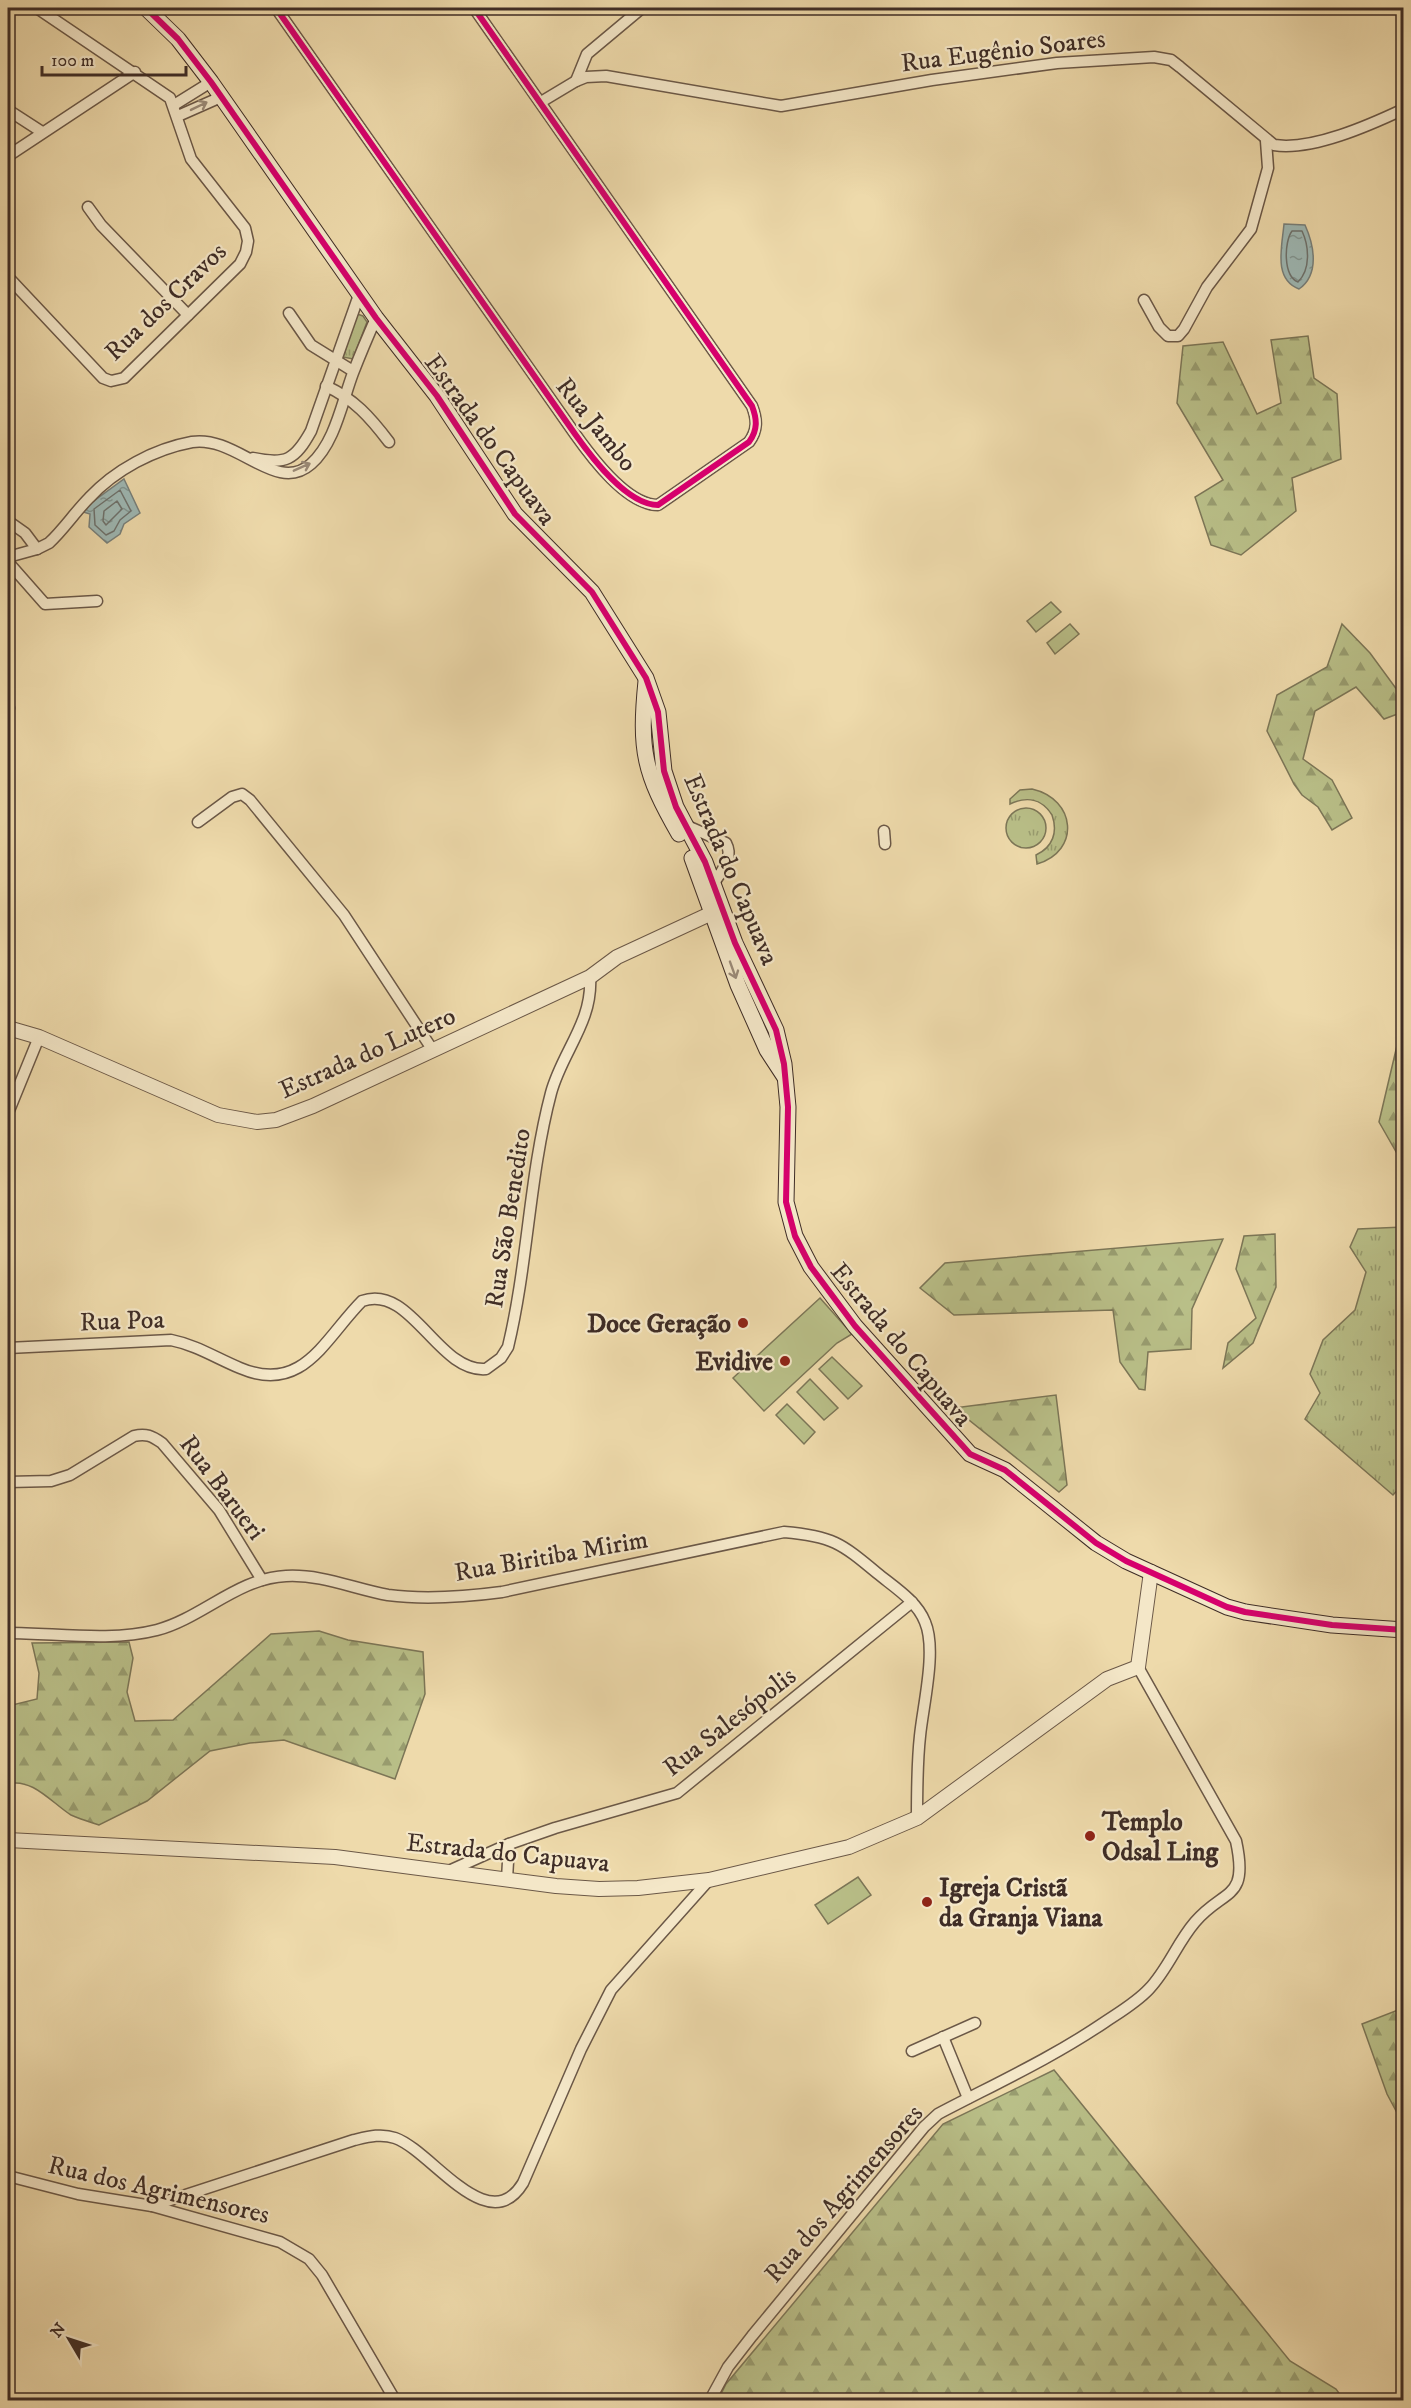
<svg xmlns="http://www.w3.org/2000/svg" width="1411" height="2408" font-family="'IM FELL DW Pica',serif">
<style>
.grass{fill:url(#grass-tufts);stroke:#7c7657;stroke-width:1.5}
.forest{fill:url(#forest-firs);stroke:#7c7657;stroke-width:1.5}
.pitch{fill:#b9bf88;stroke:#7c7657;stroke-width:1.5}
.water{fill:url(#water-ripples);stroke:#78807b;stroke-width:1.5}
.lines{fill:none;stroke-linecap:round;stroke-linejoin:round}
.shore{stroke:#6e726d;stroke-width:1.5}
.minor-casing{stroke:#6b5847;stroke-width:13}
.tertiary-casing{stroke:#6b5847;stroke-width:16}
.secondary-casing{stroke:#3f2d26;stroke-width:17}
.minor{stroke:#f4e7c8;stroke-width:10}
.tertiary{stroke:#f4e7c8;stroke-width:14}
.secondary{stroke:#f4e7c8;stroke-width:15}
.cycleway-casing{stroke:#f4e7c8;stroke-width:10}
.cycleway{stroke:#d6006c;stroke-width:6}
.oneway{stroke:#9a8a77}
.poi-dot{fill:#8f2418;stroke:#f4e7c8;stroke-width:2}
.labels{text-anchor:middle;stroke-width:4.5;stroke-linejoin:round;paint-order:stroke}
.street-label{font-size:26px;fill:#3f2d26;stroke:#f4e7c8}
.poi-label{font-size:26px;font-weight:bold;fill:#3f2d26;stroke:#f4e7c8;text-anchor:end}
</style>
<defs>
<pattern id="grass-tufts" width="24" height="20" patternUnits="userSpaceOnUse" patternTransform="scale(1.5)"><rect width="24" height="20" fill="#b9bf88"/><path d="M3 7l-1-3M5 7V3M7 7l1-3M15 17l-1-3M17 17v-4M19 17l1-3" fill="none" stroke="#989c6f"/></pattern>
<pattern id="forest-firs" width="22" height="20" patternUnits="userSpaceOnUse" patternTransform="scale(1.5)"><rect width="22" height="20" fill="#b9bf88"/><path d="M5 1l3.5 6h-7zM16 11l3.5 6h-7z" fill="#989c6f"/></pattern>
<pattern id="water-ripples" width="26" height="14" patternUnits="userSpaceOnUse" patternTransform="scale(1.5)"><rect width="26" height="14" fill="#9eb8b4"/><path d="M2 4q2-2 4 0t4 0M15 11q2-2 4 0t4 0" fill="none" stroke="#829692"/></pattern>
</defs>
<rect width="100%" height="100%" fill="#eedaab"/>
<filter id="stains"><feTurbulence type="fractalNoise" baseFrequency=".00333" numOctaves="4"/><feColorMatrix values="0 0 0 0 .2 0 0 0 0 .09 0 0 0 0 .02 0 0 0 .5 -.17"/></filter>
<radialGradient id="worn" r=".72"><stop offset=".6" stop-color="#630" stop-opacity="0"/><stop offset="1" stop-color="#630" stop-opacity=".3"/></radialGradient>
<g class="grass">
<path d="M357,314L363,316L367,322L353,359L343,357Z"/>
<path d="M1032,789C1076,799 1081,851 1037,864L1036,855C1053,847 1058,832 1052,815C1042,799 1027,796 1010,804V799L1020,790Z"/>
<circle cx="1026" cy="828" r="20"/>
<path d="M1403,1227L1404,1483L1393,1495L1305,1419L1320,1393L1310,1374L1323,1340L1355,1310L1366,1272L1350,1247L1358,1229Z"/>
</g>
<g class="forest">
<path d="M1308,336L1314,378L1337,394L1341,459L1292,478L1296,511L1241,555L1211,545L1195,497L1223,480L1177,403L1183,346L1223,342L1257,414L1281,403L1271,340Z"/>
<path d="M1342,624L1370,653L1403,698V712L1384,719L1356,687L1315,711L1303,759L1332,780L1352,818L1332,830L1318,807L1302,795L1294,784L1267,731L1277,695L1327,667Z"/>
<path d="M1403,1020V1164L1379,1122Z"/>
<path d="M1275,1234L1276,1287L1253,1343L1223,1368L1228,1343L1256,1318L1236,1269L1244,1236Z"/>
<path d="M1223,1239L1192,1309L1191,1349L1148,1352L1145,1390L1139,1389L1120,1362L1113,1310L954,1315L920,1288L945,1263Z"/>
<path d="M1056,1395L1067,1485L1059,1492L954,1408Z"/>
<path d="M319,1631L348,1640L423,1652L425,1694L395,1779L284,1740L250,1743L210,1751L147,1801L99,1825C90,1822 80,1819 71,1815C53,1804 32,1777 8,1784V1706L37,1699L39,1673L32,1643L129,1642L133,1658L127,1692L135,1721L173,1720L271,1634Z"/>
<path d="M1403,2008V2124L1387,2094L1362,2024Z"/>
<path d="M1054,2070L1290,2361L1336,2389L1344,2400H718L726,2384L943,2124Z"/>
</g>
<g class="pitch">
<path d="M1051,602L1061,612L1036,632L1027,621Z"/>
<path d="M1070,624L1079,634L1055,654L1047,643Z"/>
<path d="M820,1298L852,1334L837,1343L764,1411L733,1378Z"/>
<path d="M832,1357L862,1386L848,1399L819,1369Z"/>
<path d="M810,1379L838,1408L824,1420L797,1392Z"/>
<path d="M787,1404L815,1432L804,1444L776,1415Z"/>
<path d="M858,1877L871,1895L828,1924L815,1905Z"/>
</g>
<g class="water">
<path d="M1284,224L1305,225C1314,245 1320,274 1299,289C1273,279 1282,247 1284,224Z"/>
<path d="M124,479L140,513L124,524L120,534L107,543L89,527L90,514L80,511Z"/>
</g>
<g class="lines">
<g class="shore">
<path d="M1292,231H1302C1309,246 1311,269 1298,282C1283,276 1284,242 1292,231Z"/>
<path d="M120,490L131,511L120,520L114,531L106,535L95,525L94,509Z"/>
<path d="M117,501L122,509L106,525L103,521L104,511Z"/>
</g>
<defs>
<g id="minor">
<path d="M276,8L575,434C592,458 627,505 658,505L749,442C758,430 757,419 752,406L474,8"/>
<path d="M576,81L587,54L642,8"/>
<path d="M541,102L576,81L586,77L606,76L781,106L932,80L1057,63L1154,57L1171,60L1180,67L1274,145C1312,151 1370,125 1404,109"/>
<path d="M174,105L211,82"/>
<path d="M8,110L42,132"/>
<path d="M178,116L221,97"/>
<path d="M8,156L135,72"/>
<path d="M88,207L101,225L188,315"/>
<path d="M8,277L103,378L111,381L124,378L240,264L246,252L248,241L245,228L191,159L170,98L37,8"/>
<path d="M1144,300L1159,327L1168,336H1178L1184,329L1207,287L1251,229L1268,168L1266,141"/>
<path d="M289,313L311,345L353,371"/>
<path d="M326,386C354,399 370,417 389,442"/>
<path d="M253,458C286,465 295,460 311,431L359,295"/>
<path d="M8,521L25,533L37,549"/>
<path d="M8,557L37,549L49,543C64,529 75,512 89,498C115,470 154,449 192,442C237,435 276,495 311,464C335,443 342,402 353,373C360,355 368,336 376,318"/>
<path d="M8,562L45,604L97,601"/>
<path d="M8,705L9,708"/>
<path d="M198,822L232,797L242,794L250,800L344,915L432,1049"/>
<path d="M685,825L726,843C734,858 722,870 714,883"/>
<path d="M884,831L885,844"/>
<path d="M8,1113L39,1037"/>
<path d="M8,1348L171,1340C196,1345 216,1358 240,1368C303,1395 325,1338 362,1301C411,1283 438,1373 486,1369L501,1358L508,1347C528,1264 529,1176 551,1093C562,1052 593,1022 590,977"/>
<path d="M8,1482L51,1481L70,1475L134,1436C146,1433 152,1436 162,1443L219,1510L262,1580"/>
<path d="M8,1633C56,1633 110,1642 157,1630C202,1618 238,1578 286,1576C322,1574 354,1589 388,1595C426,1600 464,1597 502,1592L784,1532C832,1536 841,1543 877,1573C894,1587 917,1601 925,1622C937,1650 923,1705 920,1736C917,1763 917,1790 917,1818"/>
<path d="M451,1870L509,1844L555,1828L677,1793L912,1602"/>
<path d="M507,1879L509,1844"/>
<path d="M943,2037L968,2098"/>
<path d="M912,2051L975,2023"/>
<path d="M8,2176L78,2194L152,2206L280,2242L309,2259L322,2275L395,2400"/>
<path d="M152,2206L354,2140C367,2137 381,2133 395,2138C432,2151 488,2240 523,2183L581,2049L611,1990L709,1880"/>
<path d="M710,2400L728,2367L752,2336L924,2127L938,2114C995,2084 1052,2058 1105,2022C1120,2012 1137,2002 1149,1989C1168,1969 1177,1943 1195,1922C1224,1888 1249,1901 1236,1841L1138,1667"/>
</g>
<g id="tertiary">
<path d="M8,1028L39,1037L218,1115L257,1122L276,1120L313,1106L590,977L617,957L712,913"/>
<path d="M8,1840L335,1857L556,1886L599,1889L638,1888L709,1880L849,1847L917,1818L1107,1679L1138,1667L1151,1572"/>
</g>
<g id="secondary">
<path d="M146,8L178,39L211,82L376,318L437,396L515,514L592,592L646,678L658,712L664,771L676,807L705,862L735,943L776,1030L784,1064L788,1107L786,1202L795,1236L811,1267L855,1326L970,1454L1005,1470L1096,1543L1126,1561L1227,1607L1245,1612L1332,1625L1404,1630"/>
<path d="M646,681C639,751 644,773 679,834"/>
<path d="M692,858L738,985L767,1050L784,1076"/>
</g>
</defs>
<use href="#minor" class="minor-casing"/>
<use href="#tertiary" class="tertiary-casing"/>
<use href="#secondary" class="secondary-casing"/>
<use href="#minor" class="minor"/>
<use href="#tertiary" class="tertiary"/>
<use href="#secondary" class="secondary"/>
<defs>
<g id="cycleway">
<path d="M146,8L178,39L211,82L376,318L437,396L515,514L592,592L646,678L658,712L664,771L676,807L705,862L735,943L776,1030L784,1064L788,1107L786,1202L795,1236L811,1267L855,1326L970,1454L1005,1470L1096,1543L1126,1561L1227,1607L1245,1612L1332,1625L1404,1630"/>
<path d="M276,8L575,434C592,458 627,505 658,505L749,442C758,430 757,419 752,406L474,8"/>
</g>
</defs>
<use href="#cycleway" class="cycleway-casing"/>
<use href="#cycleway" class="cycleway"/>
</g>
<defs><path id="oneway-shaft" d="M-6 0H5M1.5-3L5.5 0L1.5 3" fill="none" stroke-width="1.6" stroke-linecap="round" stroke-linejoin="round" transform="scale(1.5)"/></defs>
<g class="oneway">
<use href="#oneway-shaft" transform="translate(199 106) rotate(-26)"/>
<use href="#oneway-shaft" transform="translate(302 467) rotate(-24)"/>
<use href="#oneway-shaft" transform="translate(733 970) rotate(70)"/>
</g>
<g class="poi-dot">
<circle cx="743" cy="1323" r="6"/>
<circle cx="785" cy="1361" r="6"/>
<circle cx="1090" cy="1836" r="6"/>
<circle cx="927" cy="1902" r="6"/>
</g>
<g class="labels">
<g class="street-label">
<text transform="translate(1003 50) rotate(-7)" y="9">Rua Eugênio Soares</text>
<text transform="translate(165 301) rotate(-44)" y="9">Rua dos Cravos</text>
<text transform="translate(597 424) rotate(51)" y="9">Rua Jambo</text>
<text transform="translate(491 439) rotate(54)" y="9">Estrada do Capuava</text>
<text transform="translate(732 869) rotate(67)" y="9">Estrada do Capuava</text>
<text transform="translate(367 1052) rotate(-24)" y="9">Estrada do Lutero</text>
<text transform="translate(507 1218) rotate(-81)" y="9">Rua São Benedito</text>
<text transform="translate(122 1320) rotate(-2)" y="9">Rua Poa</text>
<text transform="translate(902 1344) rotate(50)" y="9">Estrada do Capuava</text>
<text transform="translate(223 1487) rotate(53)" y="9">Rua Barueri</text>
<text transform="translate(551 1555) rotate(-10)" y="9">Rua Biritiba Mirim</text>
<text transform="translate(729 1721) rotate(-38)" y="9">Rua Salesópolis</text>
<text transform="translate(508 1852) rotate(6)" y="9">Estrada do Capuava</text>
<text transform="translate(159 2189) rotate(13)" y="9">Rua dos Agrimensores</text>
<text transform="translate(843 2193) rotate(-49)" y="9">Rua dos Agrimensores</text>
</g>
<g class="poi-label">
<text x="731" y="1332">Doce Geração</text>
<text x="773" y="1370">Evidive</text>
<text x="1102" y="1830" text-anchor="start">Templo<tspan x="1102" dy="30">Odsal Ling</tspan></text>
<text x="939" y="1896" text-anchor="start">Igreja Cristã<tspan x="939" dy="30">da Granja Viana</tspan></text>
</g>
</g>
<rect width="1411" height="2408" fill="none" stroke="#eedaab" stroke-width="30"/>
<rect x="9" y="9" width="1393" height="2390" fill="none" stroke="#3f2d26" stroke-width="3"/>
<rect x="15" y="15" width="1381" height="2378" fill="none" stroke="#3f2d26" stroke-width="1.5"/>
<g transform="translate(69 2339) rotate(309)" stroke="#f4e7c8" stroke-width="4.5" paint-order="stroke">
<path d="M0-4.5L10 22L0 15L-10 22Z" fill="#3f2d26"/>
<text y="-9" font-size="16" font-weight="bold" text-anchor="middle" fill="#3f2d26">N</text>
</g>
<path d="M42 66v9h144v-9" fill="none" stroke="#3f2d26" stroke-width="3"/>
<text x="51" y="66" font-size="18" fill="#3f2d26" stroke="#f4e7c8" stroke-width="4.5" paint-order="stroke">100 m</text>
<rect width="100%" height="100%" filter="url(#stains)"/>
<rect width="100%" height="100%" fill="url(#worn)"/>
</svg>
